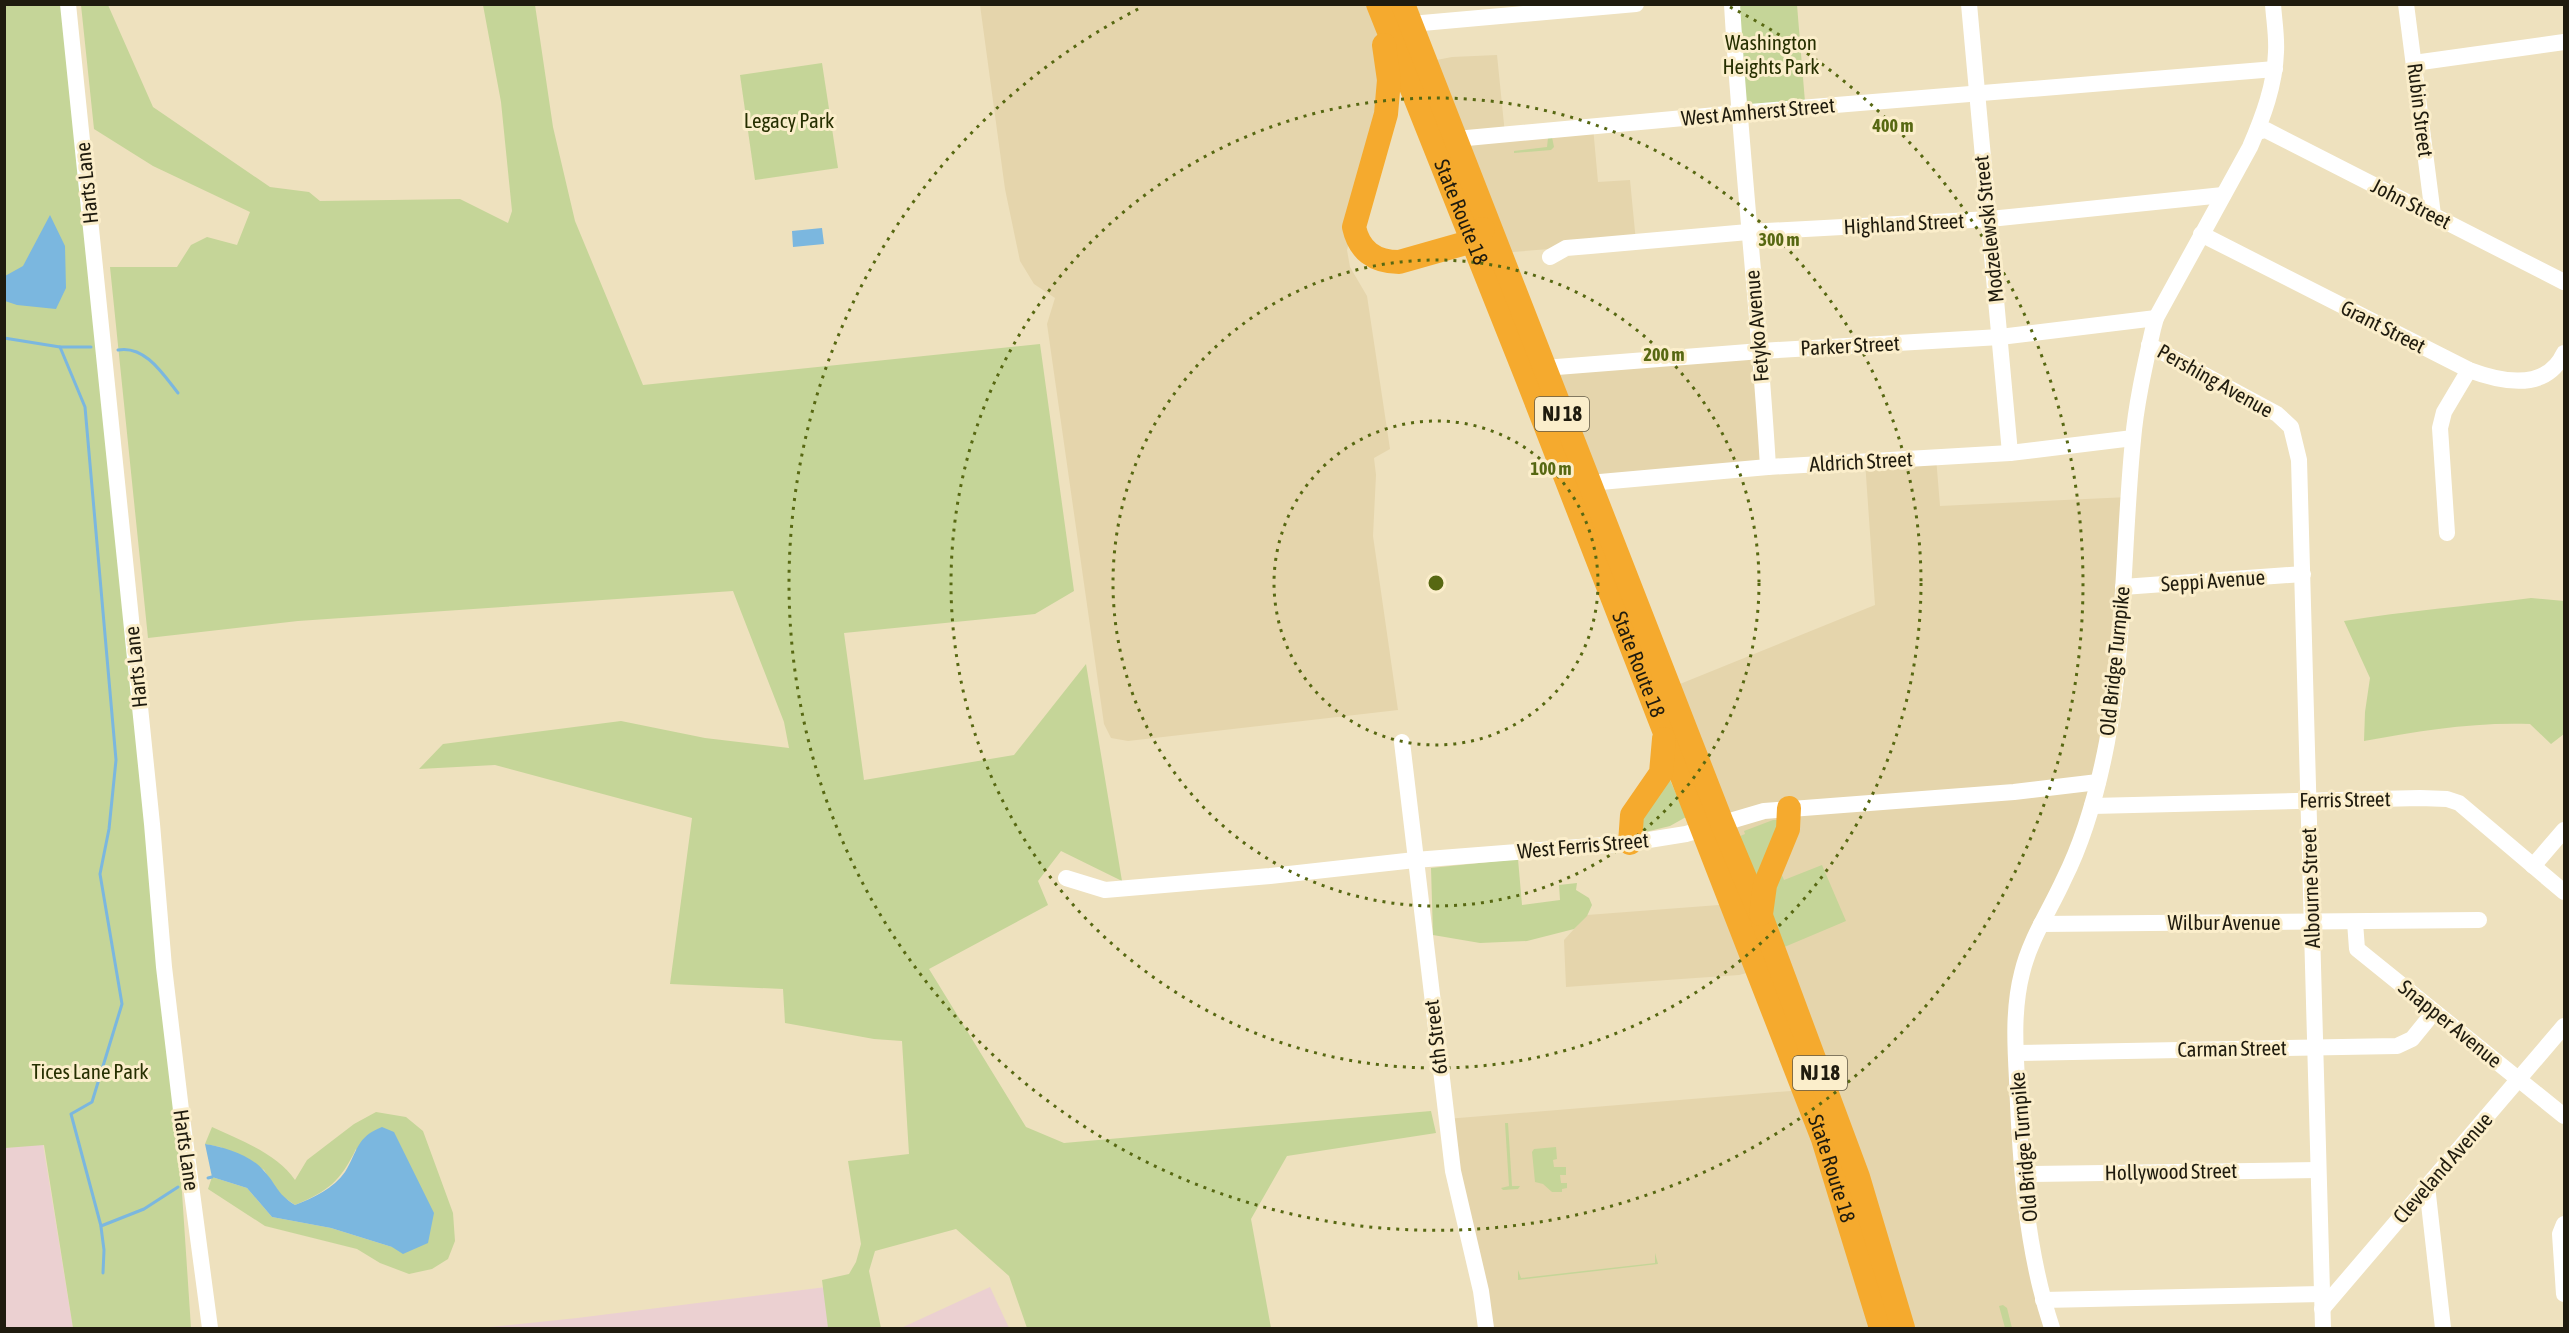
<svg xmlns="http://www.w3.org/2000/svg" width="2569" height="1333" font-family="'Asap Condensed',sans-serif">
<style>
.built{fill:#e5d5ac}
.industrial{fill:#ebd0d1}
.green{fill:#c5d598}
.water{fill:#7bb7df}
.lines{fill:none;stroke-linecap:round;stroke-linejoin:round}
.stream{stroke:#7bb7df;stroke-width:3}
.minor{stroke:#fff;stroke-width:16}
.highway{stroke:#f5aa2e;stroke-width:24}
.ring{fill:none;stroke:#576812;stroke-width:3;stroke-dasharray:3 6}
.labels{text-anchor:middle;stroke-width:6;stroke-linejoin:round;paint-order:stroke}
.shield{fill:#fbeecb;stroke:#615a47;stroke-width:1.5}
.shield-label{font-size:20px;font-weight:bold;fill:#1f1b0e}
.park-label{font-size:21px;fill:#262f00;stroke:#fbeecb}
.street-label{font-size:21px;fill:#1f1b0e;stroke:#fbeecb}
.centre{fill:#576812;stroke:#fbeecb;stroke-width:3}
.ring-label{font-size:18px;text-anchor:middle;font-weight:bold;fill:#576812;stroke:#fbeecb;stroke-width:6;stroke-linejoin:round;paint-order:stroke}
</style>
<rect width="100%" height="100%" fill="#eee1be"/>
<g class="built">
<path d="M980,5H1377L1386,114L1347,250L1350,267L1367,296L1390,449L1374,458L1376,475L1373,536L1398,710L1128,741L1111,738L1104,724L1047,324L1055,298L1034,284L1020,261L1005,189Z"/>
<path d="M1497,55L1505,134L1593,127L1598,182L1630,180L1636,242L1500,253L1426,62L1452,57Z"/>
<path d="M1761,351L1768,467L1589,483L1544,368Z"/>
<path d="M1936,457L1940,506L2129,497L2098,782L2022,972L2018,1106L2052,1328H1903L1670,688L1875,605L1865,461Z"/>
<path d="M1732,904L1758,970L1739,975L1566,987L1564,940L1587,915Z"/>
<path d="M1803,1090L1881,1328H1486L1446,1119Z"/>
</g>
<g class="industrial">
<path d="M43,1144L73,1328H5L4,1148Z"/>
<path d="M850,1284L875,1328H481L577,1318Z"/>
<path d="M990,1287L1009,1328H901Z"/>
</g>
<g class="green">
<path d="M4,5H68L161,876L191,1328H73L44,1145L5,1148Z"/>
<path d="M81,5H108L153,107L270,187L309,192L320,201L460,199L508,223L512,211L501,102L483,5H535L553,127L575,221L643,385L1040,344L1074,591L1035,614L844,633L864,780L1014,755L1086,664L1122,881L1061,851L1038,881L1048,905L929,969L1026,1127L1064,1143L1431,1111L1436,1133L1287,1156L1251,1219L1271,1328H1027L1009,1276L956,1229L875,1251L869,1271L881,1328H828L822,1280L849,1274L856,1262L861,1244L848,1161L909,1154L902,1041L874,1039L785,1023L783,989L670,984L692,818L495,765L419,769L443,744L621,721L705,738L789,748L784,722L733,591L298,621L148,638L110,267H177L191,245L207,237L237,245L250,212L153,166L94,129Z"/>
<path d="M1743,5H1797L1805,102L1750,107L1745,102L1737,8Z"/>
<path d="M822,63L838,168L755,180L740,75Z"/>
<path d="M1552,137L1554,147L1551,150L1514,153V151L1547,147L1548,138Z"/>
<path d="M2531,598L2564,601V734L2551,744L2530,724C2473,722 2419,731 2364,741L2365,712L2370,678L2344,621C2406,611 2468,606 2531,598Z"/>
<path d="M1667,773L1686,817L1670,826L1641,833L1636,818Z"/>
<path d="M1773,820H1777L1779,822L1757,880L1738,837L1745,834L1744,831Z"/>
<path d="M1518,859L1522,905L1560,900L1559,885L1577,883L1576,890L1589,898L1592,905L1587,916L1574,929L1527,941L1480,943L1433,935L1431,868Z"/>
<path d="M1822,865L1846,921L1782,948L1770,917L1777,870L1781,873L1784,880Z"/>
<path d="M376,1112L406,1117L423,1131L453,1213L455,1241L448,1259L432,1269L409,1274L380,1263L357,1249L265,1226L208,1189L212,1177L247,1188L272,1217L331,1228L392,1247L356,1149C340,1182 328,1191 295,1205L278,1193L264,1170L245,1158L220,1147L205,1144L212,1127C240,1140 278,1154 295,1180L307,1160L354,1124Z"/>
<path d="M1505,1123H1508L1512,1186H1520L1518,1189L1503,1190L1501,1188L1509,1186Z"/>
<path d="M1556,1147L1557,1159L1553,1160L1554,1167H1566V1175H1560L1561,1183H1567V1188L1562,1189V1192H1552L1543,1184L1535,1182L1532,1152L1534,1149Z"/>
<path d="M1655,1253L1658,1264L1518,1280V1270L1521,1278L1655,1263Z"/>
<path d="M2003,1305L2007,1308L2012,1328H2005L1999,1306Z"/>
</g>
<g class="water">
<path d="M50,215L65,246L66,288L56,309L17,305L5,301V276L23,266Z"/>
<path d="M822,228L824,244L793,247L792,231Z"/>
<path d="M382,1127L394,1132L434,1213L428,1243L403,1254L392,1247L331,1228L272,1217L247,1188L212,1177L205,1144C224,1147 251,1155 264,1171C278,1186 275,1192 295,1205C313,1198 334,1188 345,1172C358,1151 356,1137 382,1127Z"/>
</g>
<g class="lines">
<g class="stream">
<path d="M4,338L60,347H91"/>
<path d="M60,347L85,407L116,760L109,829L100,874L122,1004L92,1102L71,1114L101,1226L144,1209L178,1187"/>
<path d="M118,350C145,345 163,374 178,393"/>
<path d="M208,1178L212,1177"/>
<path d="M101,1227L104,1250L103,1273"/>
</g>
<g class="minor">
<path d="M68,4L152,824L164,967L181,1110L210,1328"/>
<path d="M1732,4C1741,159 1759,313 1768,467"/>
<path d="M1969,4L2010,453"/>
<path d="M2406,4L2433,215"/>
<path d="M1411,24L1636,4"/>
<path d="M2414,63L2564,42"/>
<path d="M2257,132L2266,130L2564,282"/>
<path d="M1456,139L1738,113L2275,69"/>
<path d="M2201,234L2469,370C2501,382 2546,392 2564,353"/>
<path d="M1550,257L1566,248L1590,246L1748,232L1990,219L2223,195"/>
<path d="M2149,345L2277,414L2291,427L2299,460L2323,1328"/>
<path d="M1544,368L1761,351L2000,337L2156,318"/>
<path d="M1589,483L1768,467L2010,453L2133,438"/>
<path d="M2447,533L2440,428L2444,412L2469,370"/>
<path d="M2123,587L2303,574"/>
<path d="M1402,742L1453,1171L1481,1291L1486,1328"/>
<path d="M2092,806L2420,798L2447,799L2459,803L2564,892"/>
<path d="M2533,866L2564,830"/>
<path d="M1066,878L1105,890L1270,876L1415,860L1630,843L1686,834L1764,811L2014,792L2098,782"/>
<path d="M2355,922L2357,949L2564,1116"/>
<path d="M2041,924L2479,920"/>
<path d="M2016,1053L2397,1046L2412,1039L2434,1012"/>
<path d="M2023,1174L2318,1170"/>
<path d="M2427,1186L2443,1328"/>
<path d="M2564,1224L2560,1234L2564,1294"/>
<path d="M2043,1300L2322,1294"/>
<path d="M2322,1309L2564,1026"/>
<path d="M2052,1328C2026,1250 2020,1162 2017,1080C2015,1044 2013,1008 2022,973C2030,939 2050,910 2064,879C2085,837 2098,789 2107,742C2125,643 2123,541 2133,440C2136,404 2145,365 2153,329L2156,318L2250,147C2263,117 2275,85 2276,52C2277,36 2274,20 2273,4"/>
</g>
<g class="highway">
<path id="s1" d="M1378,4L1527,378L1823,1139L1881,1328"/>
<path d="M1403,4L1722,823L1761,916L1858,1177L1903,1328"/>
<path d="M1384,45L1389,80L1386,114L1354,227C1359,250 1374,262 1399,262L1473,241L1483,229"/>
<path d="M1630,843L1632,815L1661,773L1664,739"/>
<path d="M1761,914L1765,885L1788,829L1789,808"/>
</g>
</g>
<g class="ring">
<circle cx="1436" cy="583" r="162"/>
<circle cx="1436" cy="583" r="323"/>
<circle cx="1436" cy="583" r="485"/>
<path d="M1730 7A647 647 0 1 1 1142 7"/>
</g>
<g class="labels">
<g class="shield">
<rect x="1535" y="397" width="54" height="34" rx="4.5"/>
<rect x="1793" y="1056" width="54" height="34" rx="4.5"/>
</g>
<g class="shield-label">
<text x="1562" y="421">NJ 18</text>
<text x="1820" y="1080">NJ 18</text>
</g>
<g class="park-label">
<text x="1771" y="50">Washington<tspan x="1771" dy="24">Heights Park</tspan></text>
<text x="789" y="128">Legacy Park</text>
<text x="90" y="1079">Tices Lane Park</text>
</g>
<g class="street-label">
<text transform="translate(2420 110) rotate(83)" y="7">Rubin Street</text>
<text transform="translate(1758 112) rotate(-5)" y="7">West Amherst Street</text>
<text transform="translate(87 183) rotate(-96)" y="7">Harts Lane</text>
<text transform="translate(2411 204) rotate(27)" y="7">John Street</text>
<text dy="7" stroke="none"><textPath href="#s1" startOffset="224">State Route 18</textPath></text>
<text transform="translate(1904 224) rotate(-3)" y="7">Highland Street</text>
<text transform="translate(1989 229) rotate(-96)" y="7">Modzelewski Street</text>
<text transform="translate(1757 326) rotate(-95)" y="7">Fetyko Avenue</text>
<text transform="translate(2383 327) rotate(27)" y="7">Grant Street</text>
<text transform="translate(1850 346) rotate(-3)" y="7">Parker Street</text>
<text transform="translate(2215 381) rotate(29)" y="7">Pershing Avenue</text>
<text transform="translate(1861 462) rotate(-3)" y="7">Aldrich Street</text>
<text transform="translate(2213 581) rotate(-4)" y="7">Seppi Avenue</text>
<text transform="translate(2115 661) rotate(-84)" y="7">Old Bridge Turnpike</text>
<text dy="7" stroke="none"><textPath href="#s1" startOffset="710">State Route 18</textPath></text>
<text transform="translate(136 667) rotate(-96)" y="7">Harts Lane</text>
<text transform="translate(2345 800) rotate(-1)" y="7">Ferris Street</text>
<text transform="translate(1583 846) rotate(-5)" y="7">West Ferris Street</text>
<text transform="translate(2311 888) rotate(-92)" y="7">Albourne Street</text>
<text x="2224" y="930">Wilbur Avenue</text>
<text transform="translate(2450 1024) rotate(39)" y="7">Snapper Avenue</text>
<text transform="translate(1436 1037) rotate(-97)" y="7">6th Street</text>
<text transform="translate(2232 1049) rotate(-1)" y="7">Carman Street</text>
<text transform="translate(2024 1147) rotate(-95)" y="7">Old Bridge Turnpike</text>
<text transform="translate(186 1150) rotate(82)" y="7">Harts Lane</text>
<text dy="7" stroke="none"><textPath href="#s1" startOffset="1250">State Route 18</textPath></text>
<text transform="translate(2443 1168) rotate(-49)" y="7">Cleveland Avenue</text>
<text transform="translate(2171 1172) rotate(-1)" y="7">Hollywood Street</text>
</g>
</g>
<circle cx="1436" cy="583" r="9" class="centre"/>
<g class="ring-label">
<text x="1893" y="132">400 m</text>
<text x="1779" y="246">300 m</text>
<text x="1664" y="361">200 m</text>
<text x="1551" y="475">100 m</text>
</g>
<rect width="2569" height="1333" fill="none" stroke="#1f1b0e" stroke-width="12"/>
</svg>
